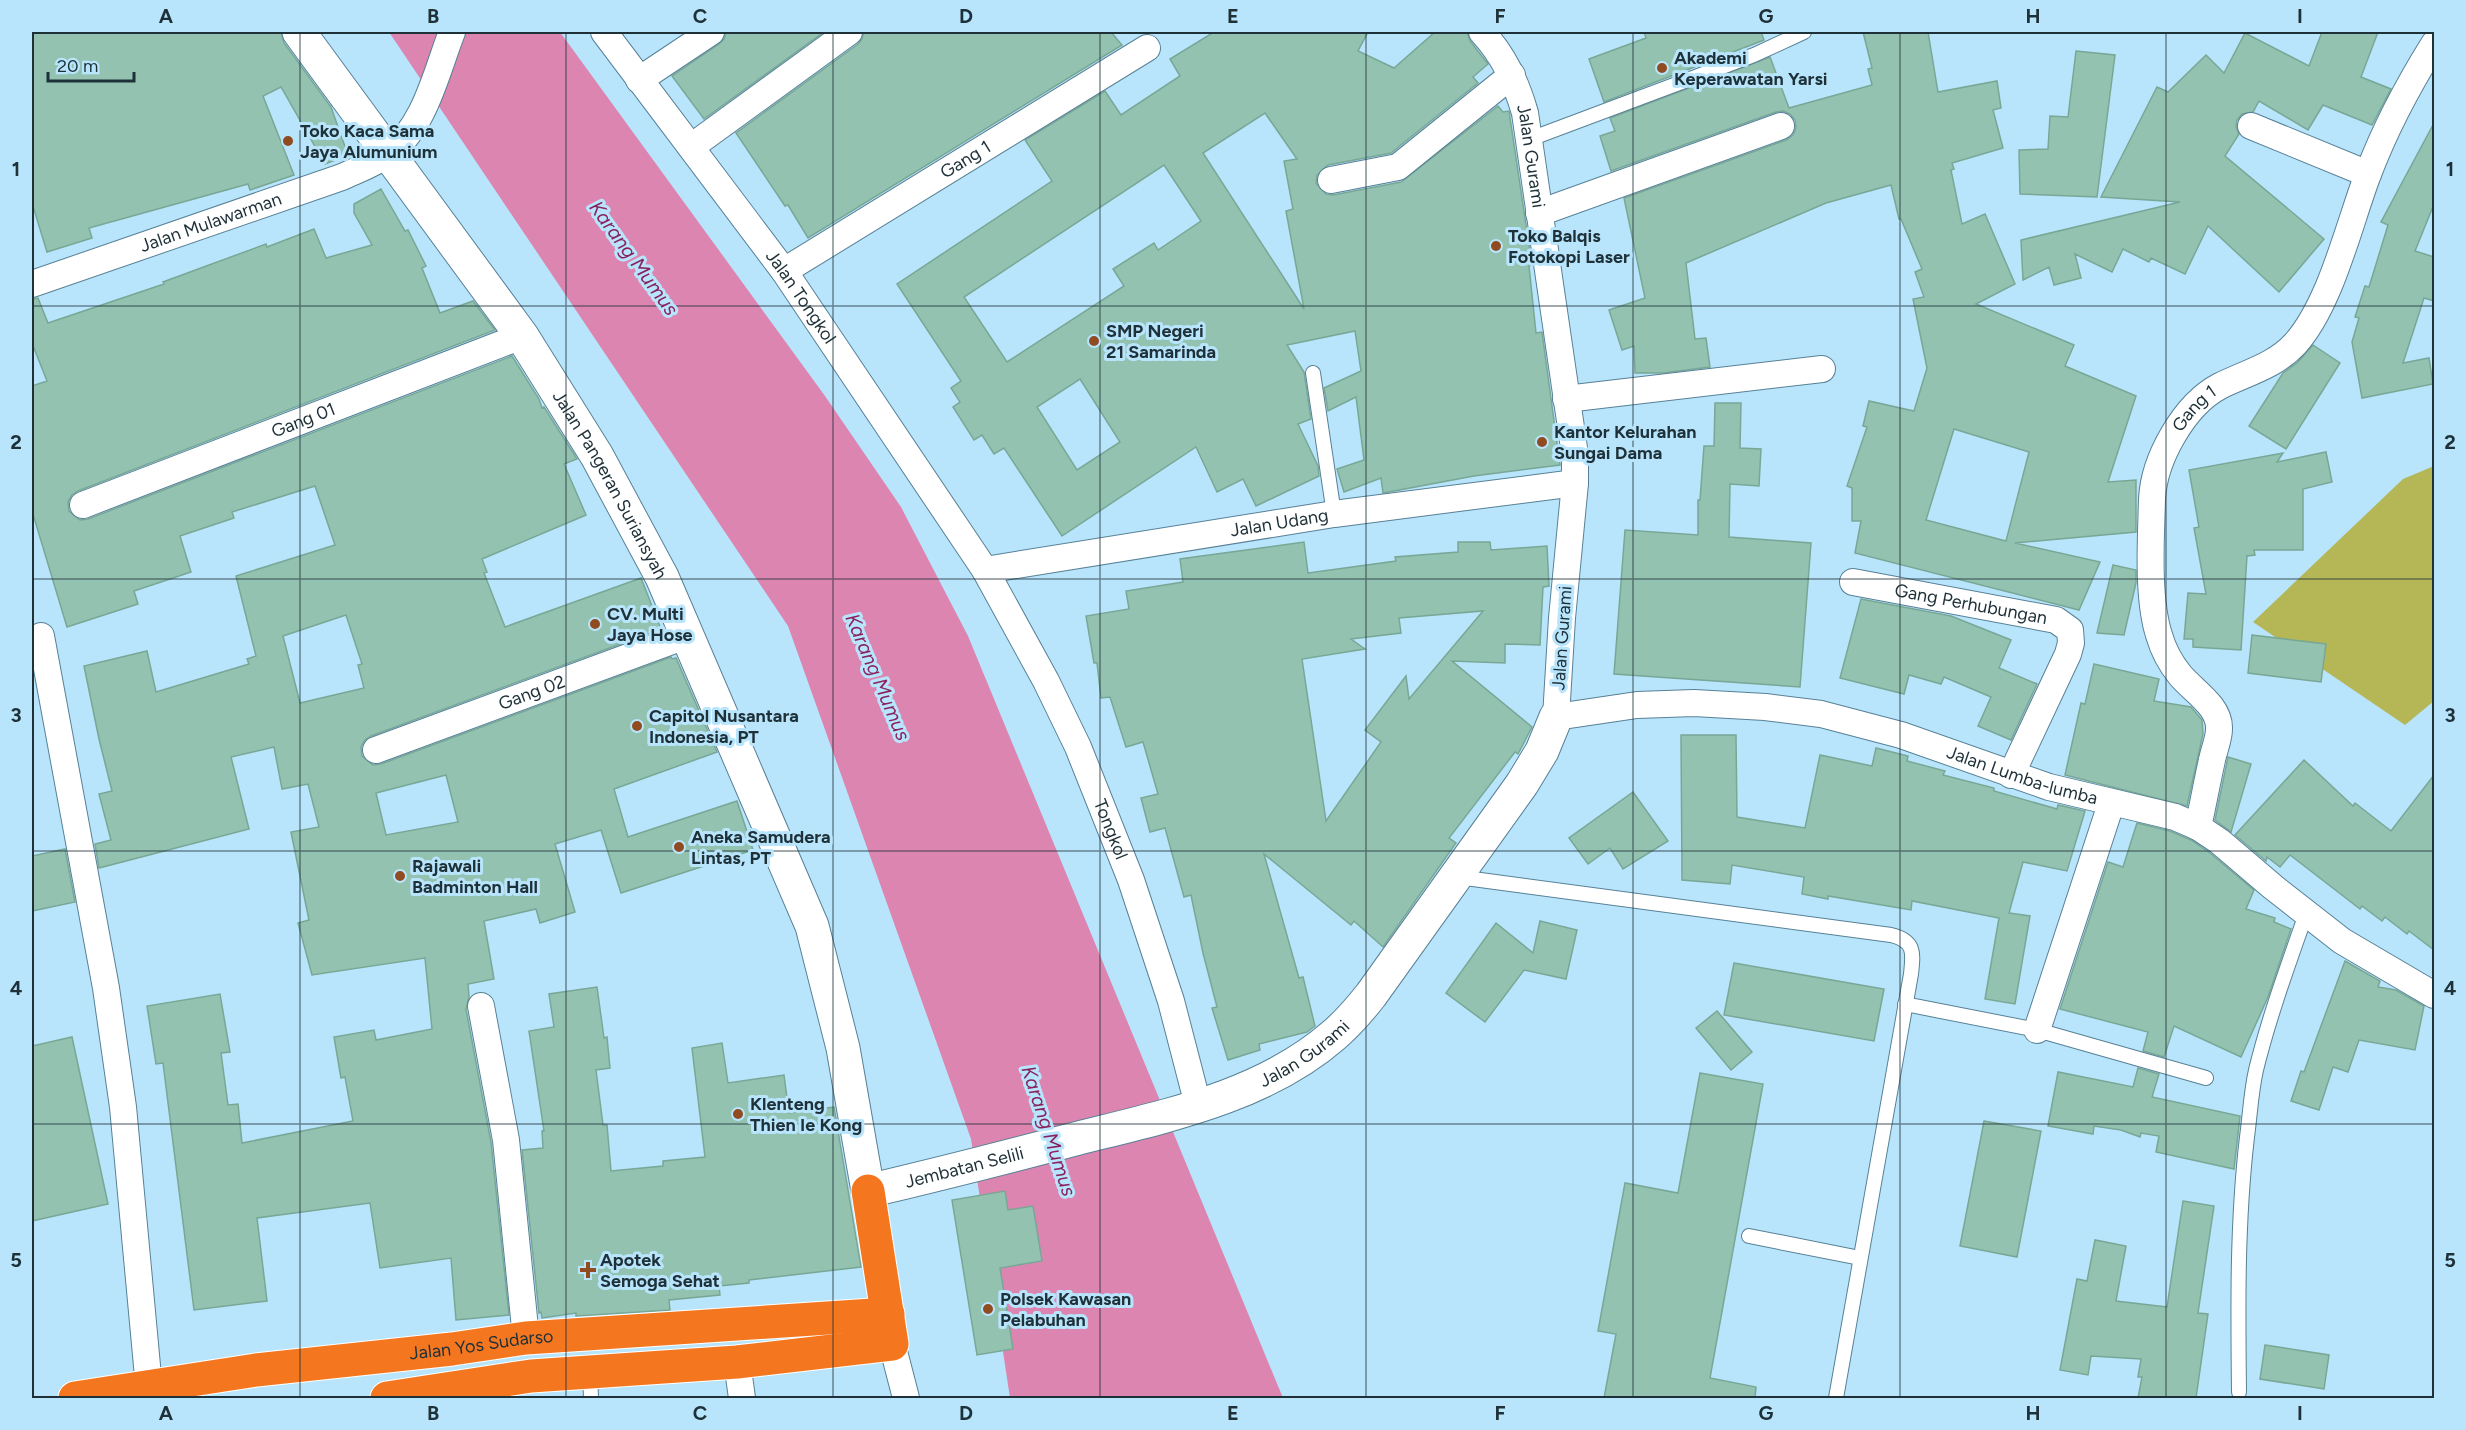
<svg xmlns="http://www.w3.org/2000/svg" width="2466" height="1430" font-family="Figtree,sans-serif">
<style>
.forest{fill:#b5b656}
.water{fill:#dc85b0}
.building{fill:#93c2b0;stroke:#79a796;stroke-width:1.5;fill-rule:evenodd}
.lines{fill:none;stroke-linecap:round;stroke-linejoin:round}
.lane-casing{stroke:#578196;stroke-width:16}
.street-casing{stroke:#578196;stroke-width:28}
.secondary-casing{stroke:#578196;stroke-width:35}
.highway-casing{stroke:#fff;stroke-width:35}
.lane{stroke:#fff;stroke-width:14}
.street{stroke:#fff;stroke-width:26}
.secondary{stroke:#fff;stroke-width:33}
.highway{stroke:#f47720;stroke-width:33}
.grid{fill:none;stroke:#1e3038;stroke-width:1.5;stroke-opacity:0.55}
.poi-dot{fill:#904b21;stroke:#b8e5fc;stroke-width:2}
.labels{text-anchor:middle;stroke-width:6;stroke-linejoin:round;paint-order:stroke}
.poi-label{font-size:18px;font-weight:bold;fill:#1e3038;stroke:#b8e5fc;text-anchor:start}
.street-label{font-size:18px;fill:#1e3038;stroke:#b8e5fc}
.water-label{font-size:20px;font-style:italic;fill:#88225d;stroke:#b8e5fc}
.neatline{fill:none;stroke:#1e3038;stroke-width:2}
.grid-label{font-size:20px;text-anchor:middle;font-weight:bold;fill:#1e3038}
</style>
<rect width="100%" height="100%" fill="#b8e5fc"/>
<path class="forest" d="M2434,466V701L2405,725L2253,622L2403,479Z"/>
<path class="water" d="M389,32H560L825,396L901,507L968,636L1283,1398H1010L971,1139L788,626Z"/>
<g class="building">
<path d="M32,32H281L284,43L331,107L348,155L325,164L281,87L263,96L294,175L250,190L248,184L89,228L92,238L47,252L32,203Z"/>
<path d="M726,32H824L704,119L672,76L719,44L724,39Z"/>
<path d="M864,32H1111L1122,45L808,238L788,205L785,206L736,133L858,44L862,39Z"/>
<path d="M1214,32H1368L1358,51L1394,68L1435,32H1467L1470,41L1488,64L1473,77L1478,83L1391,153L1328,165L1317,175L1316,183L1326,194L1333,195L1401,182L1498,106L1503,112L1509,111L1532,265L1529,266L1536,333L1542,332L1560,465L1474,476L1383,493L1381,478L1344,492L1337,469L1364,460L1356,397L1328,411L1324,388L1361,371L1355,331L1287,345L1304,372L1311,419L1298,424L1318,466L1319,476L1256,506L1243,479L1217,492L1196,447L1062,536L1004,448L994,454L982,435L974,440L953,407L960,402L951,388L961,381L897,284L1052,181L1025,140L1105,91L1121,115L1180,76L1170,59ZM1265,113L1297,159L1284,161L1293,209L1286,211L1304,309L1203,153ZM1164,165L1201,221L1158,250L1154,243L1113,269L1124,286L1007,362L964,297ZM1080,379L1120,442L1077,470L1037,407Z"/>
<path d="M1644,32H1761L1764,40L1604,102L1589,59L1646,38Z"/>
<path d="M1863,32H1928L1938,92L1997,81L2001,108L1993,110L2003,148L1952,163L1954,169L1951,170L1962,224L1985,214L2015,284L1976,304L2074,345L2065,366L2136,396L2108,482L2136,480V532L2015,543L2100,562L2079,610L1855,553L1861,521H1852V488L1847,486L1867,427L1863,426L1869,401L1914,411L1927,368L1913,299L1924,297L1915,272L1922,269L1901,219H1899L1891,185L1826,203L1686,263L1695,339L1706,338L1710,367L1663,373H1635L1634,346L1622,350L1609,310L1645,298L1624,198L1786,140L1793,135L1796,128L1795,120L1790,114L1783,111L1776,112L1611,171L1600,136L1615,131L1610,118L1770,57L1789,108L1872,85L1868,69L1872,68ZM1954,429L2029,452L2006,541L1926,520Z"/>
<path d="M2322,32H2378L2361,77L2391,89L2372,125L2323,105L2308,130L2259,101L2253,112L2242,114L2237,120L2236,127L2239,134L2225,156L2324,239L2279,292L2208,226L2185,274L2151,258L2149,262L2123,249L2112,272L2075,254L2081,278L2054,285L2049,267L2023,280L2021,240L2180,202L2101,197L2157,87L2168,92L2206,55L2224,73L2245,33L2309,66Z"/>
<path d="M2076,51L2115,55L2097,197L2020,194L2019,150L2048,149L2050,116L2068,117Z"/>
<path d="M2434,123V204L2415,251L2434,257V301L2424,298L2403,363L2429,358L2433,384L2362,398L2352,342L2359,318L2355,317L2365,286L2369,287L2388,225L2381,222Z"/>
<path d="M381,189L405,231L408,230L426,266L422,268L440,313L473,301L495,330L78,491L72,495L68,502L69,511L80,520L88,519L512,356L539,399L542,408L544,407L577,459L564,464L586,515L482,559L487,572L484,573L505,627L641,578L661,629L371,736L365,740L361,747L362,756L373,765L381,764L671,657L672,659L676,658L717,752L614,789L628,837L737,801L753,850L621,893L601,830L555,844L575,912L540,923L536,909L484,921L494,979L468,984L469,997L466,1009L491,1142L509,1315L456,1320L451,1258L380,1268L370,1203L257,1218L267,1301L194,1310L163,1063L156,1064L147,1006L220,994L230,1052L221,1053L228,1105L238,1104L242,1143L353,1121L345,1077L341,1078L334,1037L374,1030L376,1040L432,1029L425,958L312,975L298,923L309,920L291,832L319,827L308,784L282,789L274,747L231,757L249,829L99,868L95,844L111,840L99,794L112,791L99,739L84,666L147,651L156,692L249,664L247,659L256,656L236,576L335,545L315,486L232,512L234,518L180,536L191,572L134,591L138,604L67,627L32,511V386L47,381L32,343V299L38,298L48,323L164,284L163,282L266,244L267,247L314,229L326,258L372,245L354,213V204ZM346,615L362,664L358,665L364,688L300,703L283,636ZM446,775L458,822L386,835L376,793Z"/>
<path d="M2313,345L2340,363L2286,449L2249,426L2283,373L2297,363Z"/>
<path d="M1715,403H1741L1740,448L1761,449L1759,486L1730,484L1729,537L1811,543L1800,687L1614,674L1625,530L1698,535V500H1700L1704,446H1714Z"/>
<path d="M2326,452L2332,482L2303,489V550H2254L2255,555L2247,556L2241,650L2193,647V639H2184L2188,593L2206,594L2194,528L2199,527L2189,470L2283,453L2277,462Z"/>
<path d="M1304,542L1308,573L1396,561L1395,557L1458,552V542H1490L1491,550L1547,546L1549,586L1543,587L1540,645L1505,644V663L1452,661L1532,727L1518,754L1515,752L1449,838L1456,843L1383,947L1354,921L1351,925L1264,854L1299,978L1303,977L1315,1026L1307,1032L1259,1044L1260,1050L1228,1060L1212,1008L1217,1007L1203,953L1191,895L1184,897L1165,828L1150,832L1141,798L1158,794L1143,742L1126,747L1110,697L1101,698L1097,663H1094L1086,616L1129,609L1126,591L1183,582L1180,559ZM1483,611L1409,699L1406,676L1365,730L1381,742L1326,821L1302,659L1365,649L1351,639L1401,633L1399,618Z"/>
<path d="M2113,565L2136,570V583L2124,635L2097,633Z"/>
<path d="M1861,599L1951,616L2011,640L1999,668L2037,684L2011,740L1978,726L1991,697L1944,677L1941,684L1909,675L1904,694L1840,678Z"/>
<path d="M2252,635L2326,644L2321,682L2248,673Z"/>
<path d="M2094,664L2159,679L2154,701L2191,707L2202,720L2203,734L2187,806L2065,775L2081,703L2085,704Z"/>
<path d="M1681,735H1736L1737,817L1805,828L1820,755L1872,766L1876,748L1908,756L1907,761L1945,771L1943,775L1994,788V791L2057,809L2058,805L2085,811L2067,871L2023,862L2009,913L2030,916L2015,1004L1985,999L1999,918L1912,901L1911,910L1828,896V899L1802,894L1804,877L1732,865L1730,884L1682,880Z"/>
<path d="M2228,757L2251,764L2231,832L2215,820Z"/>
<path d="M2304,760L2353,806L2355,803L2391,831L2434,775V950L2409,931L2407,934L2385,917L2382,921L2362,906L2360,909L2290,855L2280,867L2267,857L2266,861L2235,835Z"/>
<path d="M1633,792L1668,841L1623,869L1610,848L1588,864L1569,838Z"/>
<path d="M2137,823L2170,831L2191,840L2210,853L2254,890L2246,909L2275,918L2274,922L2291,929L2268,997L2241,1057L2174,1026L2164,1057L2143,1051L2148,1032L2060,1009L2108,862L2123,867Z"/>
<path d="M65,849L75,902L32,911V856Z"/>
<path d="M1540,921L1577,930L1566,979L1524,970L1485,1022L1446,993L1496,923L1533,953Z"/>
<path d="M2345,961L2380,981L2378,987L2396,990L2424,1006L2415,1050L2359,1040L2348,1072L2333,1067L2319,1110L2291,1101L2301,1071L2304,1072Z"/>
<path d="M1734,963L1884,989L1874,1041L1724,1015Z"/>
<path d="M597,987L604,1038L607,1037L610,1068L596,1070L603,1125H607L611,1171L663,1166V1161L705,1157L692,1048L722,1043L728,1083L784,1075L789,1113L834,1107L861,1267L749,1280V1283L719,1286L720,1295L669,1300L670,1310L576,1316V1313L542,1318L541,1312L539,1313L522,1150L543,1148L542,1131H544L529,1031L554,1027L549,994Z"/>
<path d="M1717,1011L1752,1052L1731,1070L1696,1028Z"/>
<path d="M72,1037L108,1204L32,1221V1046Z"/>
<path d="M2138,1068L2159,1074L2152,1097L2240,1116L2234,1169L2156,1152L2159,1136L2141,1133L2140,1137L2121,1130L2094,1126L2093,1134L2048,1126L2058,1072L2133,1087Z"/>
<path d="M1700,1073L1763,1084L1710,1378L1756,1387L1755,1398H1604L1616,1334L1598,1331L1625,1183L1678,1193Z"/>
<path d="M1984,1121L2041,1131L2017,1257L1960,1246Z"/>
<path d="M1005,1191L1008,1210L1033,1206L1042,1261L1000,1268L1013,1349L977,1355L952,1200Z"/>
<path d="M2183,1201L2214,1206L2198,1313L2208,1314L2196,1398H2138L2142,1377H2138L2141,1359L2091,1356L2088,1375L2060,1370L2077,1279L2087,1281L2095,1240L2126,1246L2116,1301L2167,1307Z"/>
<path d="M2265,1345L2329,1355L2324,1389L2260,1379Z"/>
</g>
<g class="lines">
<defs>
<g id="lane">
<path d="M1530,139L1754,55L1804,32"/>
<path d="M1313,373L1334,514"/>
<path d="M1458,877L1891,935C1916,941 1913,954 1911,974L1836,1398"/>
<path d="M1905,1004L2037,1030L2206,1078"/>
<path d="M1749,1236L1860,1258"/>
<path d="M590,1373L591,1398"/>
<path d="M2239,1392C2238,1307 2237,1222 2247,1137C2250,1115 2251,1092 2256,1070C2269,1017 2288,965 2306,914"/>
</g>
<g id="street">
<path id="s1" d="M604,32L784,271L985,570L1046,681L1078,747L1131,880L1171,1001L1198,1105"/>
<path id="s2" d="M1482,32C1504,56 1516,82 1525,113L1575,455V483L1562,618L1556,717L1637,705L1694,703L1765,707L1821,714L1901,735L2049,787L2175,817L2198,827L2219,841L2273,887L2342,941L2434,995"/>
<path d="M639,80L711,32"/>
<path d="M2251,126L2368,174"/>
<path d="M691,147L849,32"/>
<path d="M1331,180L1398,167L1512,75"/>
<path d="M1539,213L1781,126"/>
<path id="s3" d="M784,271L1147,48"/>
<path id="s4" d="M32,284L342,177C357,170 374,164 388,154C425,127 436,73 452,32"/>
<path d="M1566,399L1822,369"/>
<path id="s5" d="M83,505L522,336"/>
<path id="s6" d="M985,570L1334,514L1575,483"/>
<path id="s7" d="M1853,582L2056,620L2070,630L2071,643L2068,654L2011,775"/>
<path d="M41,636L106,988L123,1107L150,1398"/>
<path id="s8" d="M376,750L688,635"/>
<path id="s9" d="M2198,827C2203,805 2207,782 2212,760C2214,750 2219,739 2219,729C2220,706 2193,691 2180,675C2171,664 2163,649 2159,635C2147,598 2151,538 2152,499C2154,459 2184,405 2220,386C2246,373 2275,366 2295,344C2331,304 2349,224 2368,174C2385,129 2409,84 2434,44"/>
<path d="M481,1006L506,1140L526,1338"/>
<path d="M2037,1030L2111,804"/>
<path d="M892,1344L906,1398"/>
<path d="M737,1362L742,1398"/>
</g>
<g id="secondary">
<path id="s10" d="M299,32L522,336L597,456L662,577L812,926L843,1048L868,1191C936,1175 1003,1158 1071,1140C1161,1117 1262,1098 1334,1035C1348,1023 1360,1009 1371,995L1522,784L1542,751L1556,717"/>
</g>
<g id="highway">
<path id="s11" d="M75,1398L256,1370L452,1349L526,1338L888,1314"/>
<path d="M387,1398L531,1376L737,1362L892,1344L868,1191"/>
</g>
</defs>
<use href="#lane" class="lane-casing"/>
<use href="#street" class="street-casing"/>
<use href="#secondary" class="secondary-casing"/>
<use href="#highway" class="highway-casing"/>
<use href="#lane" class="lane"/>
<use href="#street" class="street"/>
<use href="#secondary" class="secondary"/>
<use href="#highway" class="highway"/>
</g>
<path class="grid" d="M300,32V1398M566,32V1398M833,32V1398M1100,32V1398M1366,32V1398M1633,32V1398M1900,32V1398M2166,32V1398M32,306H2434M32,579H2434M32,851H2434M32,1124H2434"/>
<g class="poi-dot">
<circle cx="1662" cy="68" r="6"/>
<circle cx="288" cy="141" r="6"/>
<circle cx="1496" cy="246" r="6"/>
<circle cx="1094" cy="341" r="6"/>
<circle cx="1542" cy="442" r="6"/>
<circle cx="595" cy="624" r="6"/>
<circle cx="637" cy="726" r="6"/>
<circle cx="679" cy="847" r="6"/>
<circle cx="400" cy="876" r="6"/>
<circle cx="738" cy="1114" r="6"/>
<path d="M585 1261h6v6h6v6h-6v6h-6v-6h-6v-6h6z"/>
<circle cx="988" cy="1309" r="6"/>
</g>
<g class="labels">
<g class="poi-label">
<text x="1674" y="64">Akademi<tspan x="1674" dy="21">Keperawatan Yarsi</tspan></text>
<text x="300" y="137">Toko Kaca Sama<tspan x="300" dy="21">Jaya Alumunium</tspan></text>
<text x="1508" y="242">Toko Balqis<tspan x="1508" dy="21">Fotokopi Laser</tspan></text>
<text x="1106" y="337">SMP Negeri<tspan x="1106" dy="21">21 Samarinda</tspan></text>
<text x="1554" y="438">Kantor Kelurahan<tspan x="1554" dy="21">Sungai Dama</tspan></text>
<text x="607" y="620">CV. Multi<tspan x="607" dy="21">Jaya Hose</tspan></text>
<text x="649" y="722">Capitol Nusantara<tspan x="649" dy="21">Indonesia, PT</tspan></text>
<text x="691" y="843">Aneka Samudera<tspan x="691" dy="21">Lintas, PT</tspan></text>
<text x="412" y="872">Rajawali<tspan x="412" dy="21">Badminton Hall</tspan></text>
<text x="750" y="1110">Klenteng<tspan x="750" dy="21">Thien Ie Kong</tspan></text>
<text x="600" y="1266">Apotek<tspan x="600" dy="21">Semoga Sehat</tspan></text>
<text x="1000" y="1305">Polsek Kawasan<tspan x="1000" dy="21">Pelabuhan</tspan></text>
</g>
<g class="street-label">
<text dy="6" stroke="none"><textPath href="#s2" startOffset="136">Jalan Gurami</textPath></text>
<text dy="6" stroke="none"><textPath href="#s3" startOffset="213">Gang 1</textPath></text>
<text dy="6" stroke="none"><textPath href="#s4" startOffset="189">Jalan Mulawarman</textPath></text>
<text dy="6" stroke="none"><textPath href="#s1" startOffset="330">Jalan Tongkol</textPath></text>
<text dy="6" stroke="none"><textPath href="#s9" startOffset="453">Gang 1</textPath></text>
<text dy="6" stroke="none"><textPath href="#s5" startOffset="236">Gang 01</textPath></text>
<text dy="6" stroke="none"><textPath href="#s10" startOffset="550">Jalan Pangeran Suriansyah</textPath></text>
<text dy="6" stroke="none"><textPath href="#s6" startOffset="298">Jalan Udang</textPath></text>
<text dy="6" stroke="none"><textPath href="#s7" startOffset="120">Gang Perhubungan</textPath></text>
<text transform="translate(1562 638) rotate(-86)" y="6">Jalan Gurami</text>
<text dy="6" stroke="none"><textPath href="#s8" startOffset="166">Gang 02</textPath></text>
<text dy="6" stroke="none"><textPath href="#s2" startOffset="1178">Jalan Lumba-lumba</textPath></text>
<text dy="6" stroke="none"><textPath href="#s1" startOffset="948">Tongkol</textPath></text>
<text dy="6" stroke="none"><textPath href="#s10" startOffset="1767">Jalan Gurami</textPath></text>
<text dy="6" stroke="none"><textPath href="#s10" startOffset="1406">Jembatan Selili</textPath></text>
<text dy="6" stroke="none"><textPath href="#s11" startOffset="410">Jalan Yos Sudarso</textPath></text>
</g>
<g class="water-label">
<text transform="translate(634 258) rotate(54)" y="7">Karang Mumus</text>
<text transform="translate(878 677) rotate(67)" y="7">Karang Mumus</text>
<text transform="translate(1049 1131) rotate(72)" y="7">Karang Mumus</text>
</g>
</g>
<rect width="2466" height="1430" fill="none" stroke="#b8e5fc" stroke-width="66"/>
<path d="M48 72v9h86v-9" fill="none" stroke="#1e3038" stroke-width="3"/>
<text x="57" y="72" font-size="18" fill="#1e3038" stroke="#b8e5fc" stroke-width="4.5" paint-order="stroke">20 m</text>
<rect x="33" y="33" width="2400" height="1364" class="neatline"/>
<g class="grid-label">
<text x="166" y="23">A</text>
<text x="433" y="23">B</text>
<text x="700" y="23">C</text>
<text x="966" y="23">D</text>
<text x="1233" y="23">E</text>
<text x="1500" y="23">F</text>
<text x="1766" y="23">G</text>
<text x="2033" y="23">H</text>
<text x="2300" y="23">I</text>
<text x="16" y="176">1</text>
<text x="2450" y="176">1</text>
<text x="16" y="449">2</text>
<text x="2450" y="449">2</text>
<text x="16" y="722">3</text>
<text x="2450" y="722">3</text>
<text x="16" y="995">4</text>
<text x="2450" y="995">4</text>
<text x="16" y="1267">5</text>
<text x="2450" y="1267">5</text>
<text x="166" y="1420">A</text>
<text x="433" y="1420">B</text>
<text x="700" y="1420">C</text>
<text x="966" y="1420">D</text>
<text x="1233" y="1420">E</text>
<text x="1500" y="1420">F</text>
<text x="1766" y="1420">G</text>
<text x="2033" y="1420">H</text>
<text x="2300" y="1420">I</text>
</g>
</svg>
